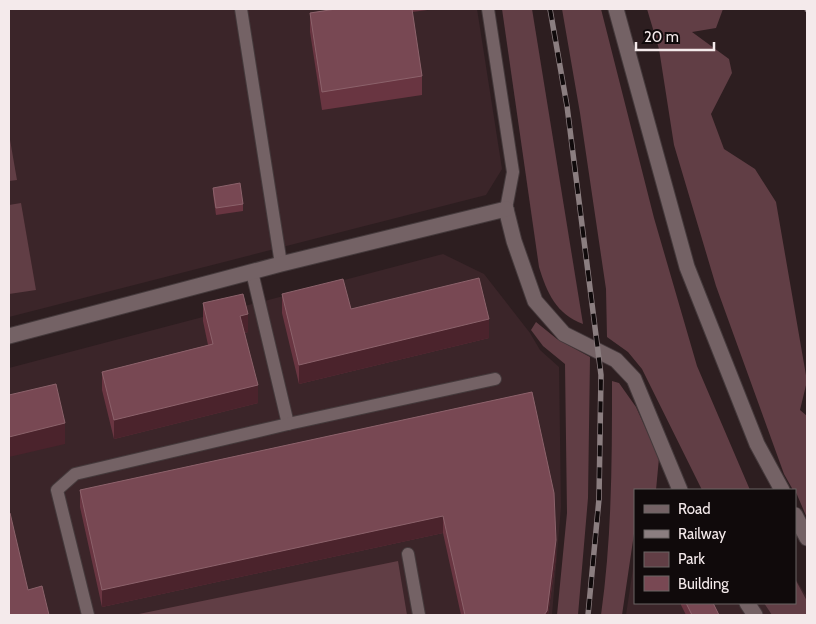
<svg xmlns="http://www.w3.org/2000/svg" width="816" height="624" font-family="Cabin,sans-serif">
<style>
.built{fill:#3b2529}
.green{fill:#613e45}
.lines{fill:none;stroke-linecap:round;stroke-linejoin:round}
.lane-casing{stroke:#453a3c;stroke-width:14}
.street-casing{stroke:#453a3c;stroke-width:17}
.secondary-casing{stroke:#453a3c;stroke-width:17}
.path{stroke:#978b8d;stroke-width:3;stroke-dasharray:2.5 4;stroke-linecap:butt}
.lane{stroke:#746265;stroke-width:12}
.street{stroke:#746265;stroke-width:15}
.secondary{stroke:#746265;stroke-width:15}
.rail-casing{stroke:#8b7e80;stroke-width:5.5}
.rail{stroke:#100a0b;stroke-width:4;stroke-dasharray:11;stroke-linecap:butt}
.wall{fill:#693541}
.shaded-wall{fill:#4b232c}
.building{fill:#784853;stroke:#8c626b}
</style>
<rect width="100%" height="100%" fill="#2d1e20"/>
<g class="built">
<path d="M9,9H477L502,169L486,195L9,317Z"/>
<path d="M443,254L484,274L530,333L540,350L559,367L561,507L552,615H9V368Z"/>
<path d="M635,555V603H795V578L807,597V615H626Z"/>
</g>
<g class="green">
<path d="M502,9H532L583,324C556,314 547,293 539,267Z"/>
<path d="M562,9H601L654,218L697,366L750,490H702L642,369L628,352L607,337L606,289L580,113Z"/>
<path d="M647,9H723L716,28L692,32L729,59L732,73L711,114L724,149L755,169L776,202L807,381L800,410L807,416V518L795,490H793L784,474L716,286L674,145L659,49Z"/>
<path d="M9,134L17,180L9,181V133Z"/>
<path d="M21,203L36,290L9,294V205Z"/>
<path d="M536,322L557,339L590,357L588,498L578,615H557L567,513L565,364L543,346L531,330Z"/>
<path d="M612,381L619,383L636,407L659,458L656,490H635V527L622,615H601C612,537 612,459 612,381Z"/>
<path d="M398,561L407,615H134Z"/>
<path d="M795,579L807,601V615H772L764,603H795Z"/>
</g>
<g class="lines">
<defs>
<g id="lane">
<path d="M241,9L281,264"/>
<path d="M488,9L513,172L506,209"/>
<path d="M252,272L288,424"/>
<path d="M408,554L419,615"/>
<path d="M88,615L57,490L75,474L288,424L495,379"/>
</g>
<g id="street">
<path d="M506,209L514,241L535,301L564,334L616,360L634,379L680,490"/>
<path d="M747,603L755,615"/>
</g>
<g id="secondary">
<path d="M616,9L687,267L757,444L782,490"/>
<path d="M9,336L281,264L506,209"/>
<path d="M795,515L807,538"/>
</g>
</defs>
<use href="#lane" class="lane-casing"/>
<use href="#street" class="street-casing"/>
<use href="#secondary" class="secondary-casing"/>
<path class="path" d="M806,9L807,15"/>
<use href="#lane" class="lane"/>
<use href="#street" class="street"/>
<use href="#secondary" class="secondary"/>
<defs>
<path id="rail" d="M550,9L567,106L601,375L599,499L588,615"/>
</defs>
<use href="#rail" class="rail-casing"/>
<use href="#rail" class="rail"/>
</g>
<g class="wall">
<path d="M336,9H435L412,12L422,76V95L322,110L310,32V13Z"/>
<path d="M213,188L243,204V211L216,215L213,194Z"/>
<path d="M282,294L351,309L489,338L299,384L282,313Z"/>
<path d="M203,303L248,332L245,333L258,403L114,439L102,390V372L208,345L203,321Z"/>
<path d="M532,392L556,557L548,615H461L443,533L102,607L80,507V490Z"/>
<path d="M681,603H713L719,615H686L681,605Z"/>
</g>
<g class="shaded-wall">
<path d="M248,314V332L240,334V316Z"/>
<path d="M489,319V338L299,384V365Z"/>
<path d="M258,385V403L114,439V420Z"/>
<path d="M65,423V444L9,457V437Z"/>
<path d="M443,516V533L102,607V590Z"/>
<path d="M556,540V557L548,615H544Z"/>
</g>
<g class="building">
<path d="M336,9H412L422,76L322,92L310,13Z"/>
<path d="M240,183L243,204L216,208L213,188Z"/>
<path d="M479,278L489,319L299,365L282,294L343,279L351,309Z"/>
<path d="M243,294L248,314L240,316L258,385L114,420L102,372L213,344L203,303Z"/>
<path d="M56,384L65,423L9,437V395Z"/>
<path d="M532,392L554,493L556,540L547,611L544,615H465L443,516L102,590L80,490Z"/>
<path d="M9,513H10L28,590L42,586L49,615H9Z"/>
<path d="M686,603H713L719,615H692Z"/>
</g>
<rect width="816" height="624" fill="none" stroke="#f4eaeb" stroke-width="20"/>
<rect x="634" y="489" width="162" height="115" fill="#100a0b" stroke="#6b6465"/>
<rect x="644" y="505" width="25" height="8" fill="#746265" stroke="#6b6465"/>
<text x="678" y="514" font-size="15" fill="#f4eaeb">Road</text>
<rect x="644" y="530" width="25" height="8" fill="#8b7e80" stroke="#6b6465"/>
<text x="678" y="539" font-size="15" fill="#f4eaeb">Railway</text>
<rect x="644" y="552" width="25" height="15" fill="#613e45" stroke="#6b6465"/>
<text x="678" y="564" font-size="15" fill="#f4eaeb">Park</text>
<rect x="644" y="576" width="25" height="15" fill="#784853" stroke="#6b6465"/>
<text x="678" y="589" font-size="15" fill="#f4eaeb">Building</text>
<path d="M636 42v8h78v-8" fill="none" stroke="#f4eaeb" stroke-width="2.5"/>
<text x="644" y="42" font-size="15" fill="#f4eaeb" stroke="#100a0b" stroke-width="4" paint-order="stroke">20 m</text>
</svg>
